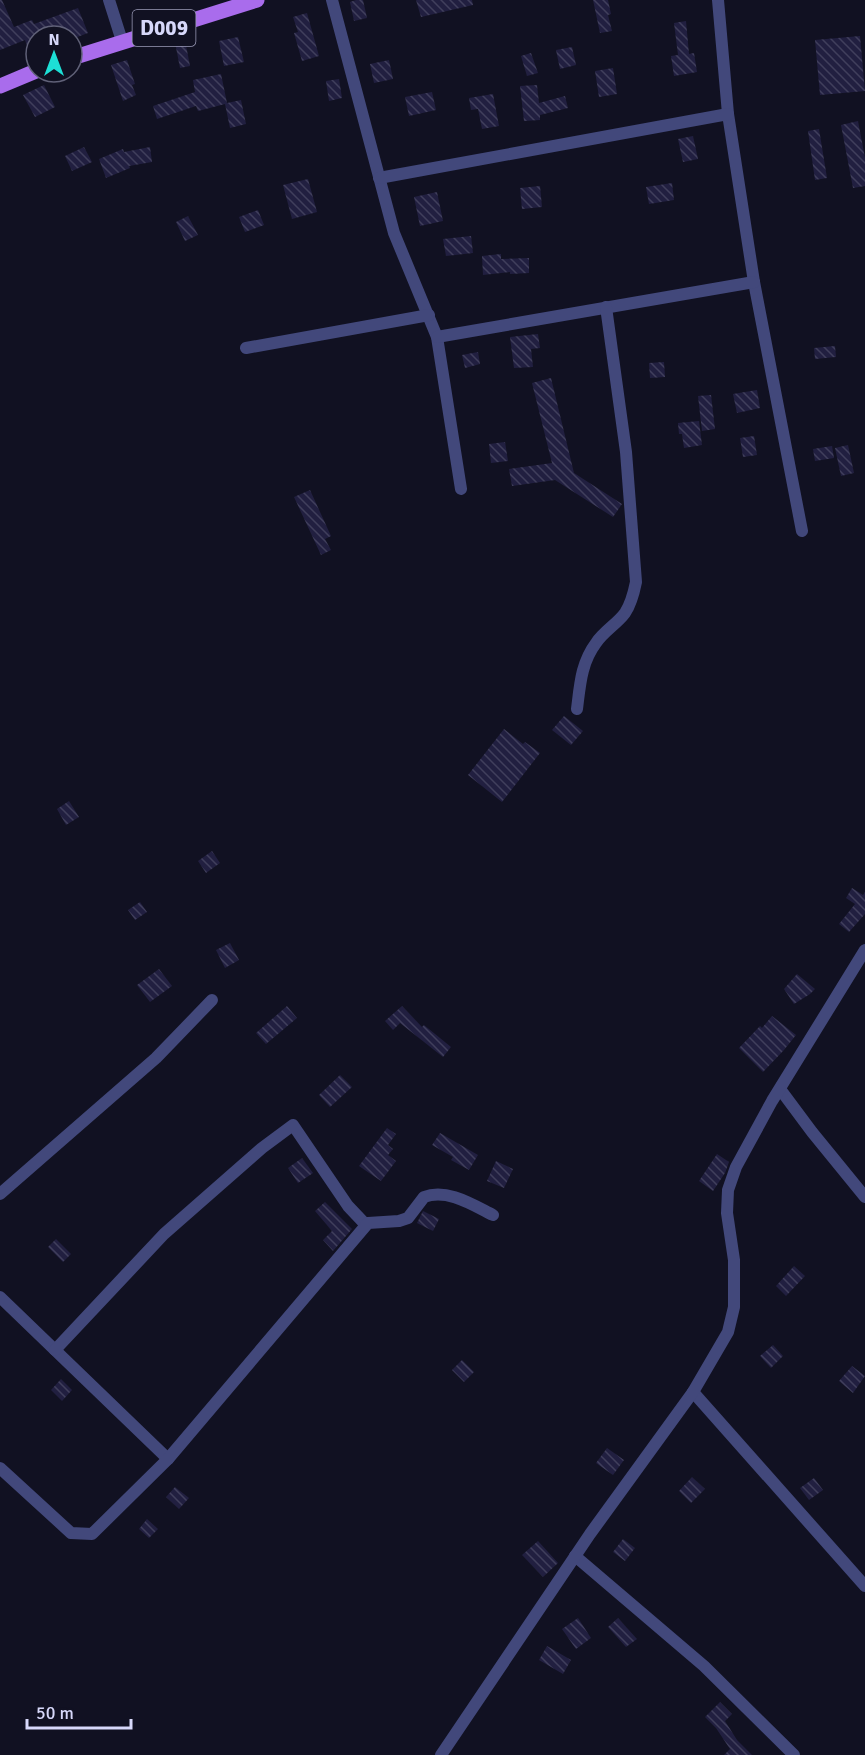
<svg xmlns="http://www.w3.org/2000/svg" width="865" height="1755" font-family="Signika,sans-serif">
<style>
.building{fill:url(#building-back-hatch)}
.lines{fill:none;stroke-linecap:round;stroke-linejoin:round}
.street{stroke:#42487b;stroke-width:12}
.primary{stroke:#a96cec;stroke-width:15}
.labels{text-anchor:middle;stroke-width:6;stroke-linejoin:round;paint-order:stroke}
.shield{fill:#112;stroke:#9c9cb9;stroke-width:1.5}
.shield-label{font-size:21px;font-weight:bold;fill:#d7d8fa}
</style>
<defs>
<pattern id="building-back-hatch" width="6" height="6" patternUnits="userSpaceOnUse" patternTransform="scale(1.5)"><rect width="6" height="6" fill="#211f40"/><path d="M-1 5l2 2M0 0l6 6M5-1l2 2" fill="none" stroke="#403f5c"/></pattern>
</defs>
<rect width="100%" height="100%" fill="#112"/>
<g class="building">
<path d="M0,0H2L14,27L32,20L34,24L78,8L88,33L72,39V36H36V61L33,62L25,40L0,50Z"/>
<path d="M356,0H363L367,18L354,21L350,2Z"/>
<path d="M416,0H472L473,5L421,17Z"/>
<path d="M593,0H608L611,14L608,15L612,31L600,33Z"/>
<path d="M307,13L319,56L302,61L294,33L298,32L293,17Z"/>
<path d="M686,21L689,54L694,53L697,72L674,76L671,56L678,55L674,23Z"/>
<path d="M184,35L190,66L180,68L174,37Z"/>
<path d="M860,36L865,91L820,95L815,40Z"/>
<path d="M238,37L244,62L224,66L219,41Z"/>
<path d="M572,47L576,65L560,69L556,50Z"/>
<path d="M531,53L538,73L527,76L521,56Z"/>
<path d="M127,60L135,84L132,85L136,95L123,101L111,65Z"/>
<path d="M389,60L393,79L374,83L370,64Z"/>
<path d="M613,68L617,94L599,97L595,71Z"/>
<path d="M221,74L227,103L241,100L246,124L230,128L225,104L198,111L196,106L157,119L153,106L195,92L193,80Z"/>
<path d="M339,79L342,98L329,101L326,81Z"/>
<path d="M44,85L55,107L35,117L23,95Z"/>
<path d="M537,85L539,103L565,96L568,108L540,115V120L524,121L520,86Z"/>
<path d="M432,92L436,110L409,116L405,97Z"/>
<path d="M493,94L499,126L482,129L478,109L471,110L469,98Z"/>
<path d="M858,121L865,158V186L853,188L841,125Z"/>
<path d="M819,129L827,178L815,180L808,131Z"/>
<path d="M693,136L698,159L683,162L678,139Z"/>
<path d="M84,147L92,162L72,171L65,156Z"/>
<path d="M150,147L152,162L129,166L130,168L106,178L99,159L123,149L124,152Z"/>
<path d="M308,179L317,212L292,219L283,185Z"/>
<path d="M672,183L674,200L649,204L646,187Z"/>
<path d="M540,186L542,207L522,209L520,188Z"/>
<path d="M437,192L443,221L420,226L414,197Z"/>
<path d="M258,210L264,225L245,232L239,217Z"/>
<path d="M188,216L198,235L185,241L176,222Z"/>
<path d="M471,236L473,253L446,256L443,239Z"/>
<path d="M501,254V259L529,258V273L510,274V272L483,275L482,256Z"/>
<path d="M538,334L540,348L531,349L533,367L514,368L510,337Z"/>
<path d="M835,346L836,357L815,359L814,348Z"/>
<path d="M478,352L480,364L465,368L462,355Z"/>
<path d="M664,362L665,377L650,378L649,363Z"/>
<path d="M551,378L574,473L622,504L613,517L555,480L512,486L509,469L552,463L532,383Z"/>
<path d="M757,390L760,408L737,413L733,394Z"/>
<path d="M711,395L715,429L702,431L698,396Z"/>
<path d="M699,421L702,445L684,448L682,434H679L678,423Z"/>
<path d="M754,436L757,455L743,457L740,438Z"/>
<path d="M505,442L508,461L491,463L489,444Z"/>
<path d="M848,445L854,473L841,476L835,448Z"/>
<path d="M832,446L834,458L815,461L813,449Z"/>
<path d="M310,490L331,536L325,539L331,550L321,555L294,497Z"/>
<path d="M564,716L583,731L571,745L552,730Z"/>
<path d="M504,729L523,744L525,742L540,753L502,802L468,775Z"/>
<path d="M69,801L79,817L66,825L57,809Z"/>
<path d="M212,851L220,863L206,873L198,861Z"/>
<path d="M852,888L863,895L865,892V914L849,932L839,924L855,904L846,898Z"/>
<path d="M140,902L147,912L135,920L128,910Z"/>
<path d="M230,943L239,960L225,968L216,950Z"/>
<path d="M159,969L172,986L150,1002L137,985Z"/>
<path d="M797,974L815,989L810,994L794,1004L784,989Z"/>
<path d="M287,1006L297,1018L266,1044L256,1033Z"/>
<path d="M402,1006L422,1027L424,1025L451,1047L443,1057L400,1023L393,1030L385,1021Z"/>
<path d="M772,1016L796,1035L784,1050L763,1072L739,1048L760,1026L762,1028Z"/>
<path d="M340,1075L352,1087L330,1107L319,1095Z"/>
<path d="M387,1128L396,1134L388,1145L393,1149L388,1155L396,1161L381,1181L359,1166Z"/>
<path d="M440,1133L478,1155L469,1170L451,1160L453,1157L432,1145Z"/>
<path d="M717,1154L729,1162L725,1173L713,1191L699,1181Z"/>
<path d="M302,1158L313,1173L298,1183L288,1168Z"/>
<path d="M496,1161L513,1169L504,1188L487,1181Z"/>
<path d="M325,1202L352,1229L333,1251L323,1240L332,1231L315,1211Z"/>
<path d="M423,1211L439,1219L433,1231L417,1223Z"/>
<path d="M56,1239L71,1254L63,1262L48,1247Z"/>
<path d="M794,1266L805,1276L786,1296L776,1286Z"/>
<path d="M773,1345L783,1356L771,1368L760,1356Z"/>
<path d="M462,1360L474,1372L464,1382L452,1370Z"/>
<path d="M852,1366L865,1376L853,1393L839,1381Z"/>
<path d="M61,1379L72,1390L62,1401L51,1390Z"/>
<path d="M607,1448L624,1460L613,1475L596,1463Z"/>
<path d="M692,1477L705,1489L691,1503L679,1491Z"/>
<path d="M814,1478L823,1490L809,1500L800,1488Z"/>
<path d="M175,1487L189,1498L179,1509L166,1497Z"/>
<path d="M147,1519L158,1529L149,1538L139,1529Z"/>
<path d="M623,1539L635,1548L625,1561L613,1552Z"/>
<path d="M538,1541L558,1563L543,1577L522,1555Z"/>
<path d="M578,1618L591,1638L576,1649L562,1629Z"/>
<path d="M618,1618L637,1639L626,1647L608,1627Z"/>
<path d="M547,1646L571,1660L563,1674L539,1660Z"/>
<path d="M720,1702L732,1714L725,1721L737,1740L752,1755H724L730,1749L716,1728L705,1717Z"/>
</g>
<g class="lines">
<g class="street">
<path d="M109,0L122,41"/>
<path d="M332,0L394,233L437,337L461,489"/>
<path d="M718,0L728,114L754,282L802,531"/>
<path d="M379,178L728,114"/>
<path d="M437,337L754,282"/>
<path d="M246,348L429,315"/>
<path d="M577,709C580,685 581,663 596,643C604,631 617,624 625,613C631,604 634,592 636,582L626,452L606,307"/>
<path d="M780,1089L812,1132L865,1197"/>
<path d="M0,1194L156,1058L212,1000"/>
<path d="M0,1297L168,1459"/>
<path d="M55,1350L164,1234L262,1148L293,1125L348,1206L366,1225"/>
<path d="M693,1392L865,1586"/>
<path d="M0,1468L71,1533L92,1534L168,1459L368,1223L399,1221L408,1218L424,1197C447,1188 473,1205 493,1215"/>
<path d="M575,1556L704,1666L794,1755"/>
<path d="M441,1755L590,1534L693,1392L728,1332L734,1307V1260L727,1213L728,1190L736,1167L772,1101L865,950"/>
</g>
<g class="primary">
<path d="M72,58L257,0"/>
<path d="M0,86L36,71"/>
</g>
</g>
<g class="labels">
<rect class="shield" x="132.5" y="10" width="63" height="36" rx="4.5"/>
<g class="shield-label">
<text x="164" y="35">D009</text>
</g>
</g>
<g transform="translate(54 54)"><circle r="28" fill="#111122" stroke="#606178" stroke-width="1.5"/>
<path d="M0-4.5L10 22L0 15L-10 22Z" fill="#1ddfd6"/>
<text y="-9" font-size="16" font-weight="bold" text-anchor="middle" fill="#d7d8fa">N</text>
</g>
<path d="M27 1719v9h104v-9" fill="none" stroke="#d7d8fa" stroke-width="3"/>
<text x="36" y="1719" font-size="18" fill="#d7d8fa" stroke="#111122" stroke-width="4.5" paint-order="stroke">50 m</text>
</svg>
